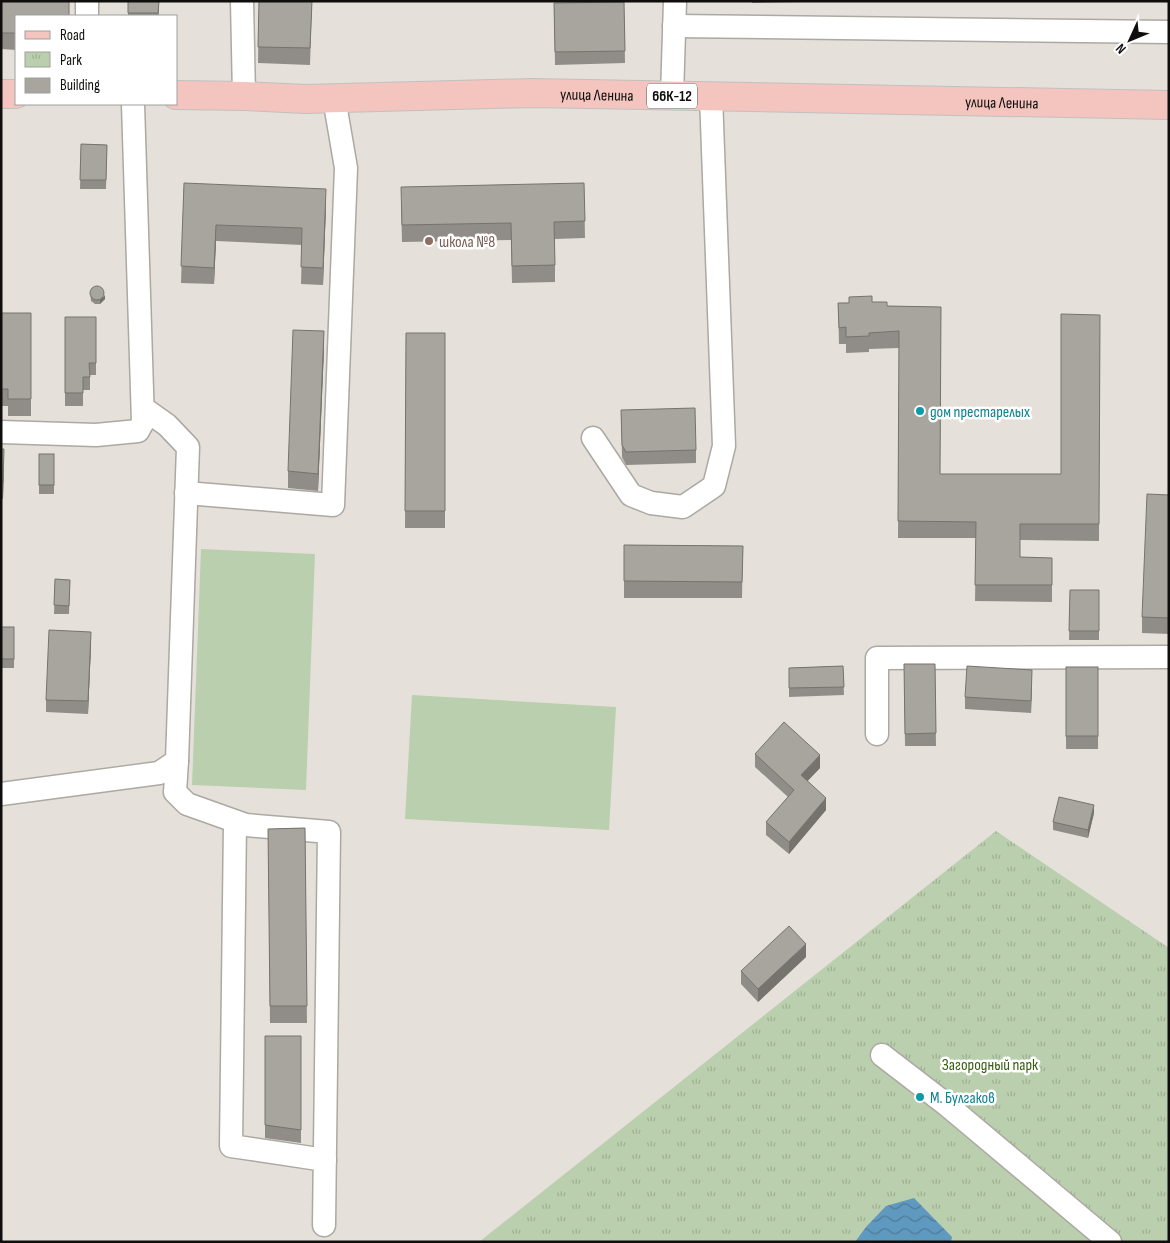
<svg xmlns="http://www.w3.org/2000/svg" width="1170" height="1243" font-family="'Sofia Sans Condensed',sans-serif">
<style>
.grass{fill:#bacfad}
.park{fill:url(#park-tufts)}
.water{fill:url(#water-waves)}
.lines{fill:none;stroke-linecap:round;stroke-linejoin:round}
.minor-casing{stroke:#aca8a2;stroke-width:25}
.major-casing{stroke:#c1c0c0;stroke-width:30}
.minor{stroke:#fff;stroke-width:22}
.major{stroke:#f4c4be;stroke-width:28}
.wall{fill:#908d88}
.shaded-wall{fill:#76736f}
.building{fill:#a8a49e;stroke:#76736f}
.education-dot{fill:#8d6e63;stroke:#fff;stroke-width:2}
.culture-dot{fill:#0f9aa8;stroke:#fff;stroke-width:2}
.labels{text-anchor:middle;stroke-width:5;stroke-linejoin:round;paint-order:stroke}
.shield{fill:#fff;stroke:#575655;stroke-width:1}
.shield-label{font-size:15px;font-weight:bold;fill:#0f0e0c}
.street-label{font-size:16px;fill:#0f0e0c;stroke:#fff}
.education-label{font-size:16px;fill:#785e54;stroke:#fff;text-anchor:start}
.culture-label{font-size:16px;fill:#0d838f;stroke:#fff;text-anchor:start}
.park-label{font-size:16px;fill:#365d0f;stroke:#fff}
</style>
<defs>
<pattern id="park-tufts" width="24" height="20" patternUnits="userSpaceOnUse" patternTransform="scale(1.25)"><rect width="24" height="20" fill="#bacfad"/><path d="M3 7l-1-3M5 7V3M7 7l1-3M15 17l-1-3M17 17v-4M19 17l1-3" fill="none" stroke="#9fb194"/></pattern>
<pattern id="water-waves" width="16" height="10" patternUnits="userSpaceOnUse" patternTransform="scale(1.25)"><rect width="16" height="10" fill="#5f99bf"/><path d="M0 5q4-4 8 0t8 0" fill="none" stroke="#4d7b9a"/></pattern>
</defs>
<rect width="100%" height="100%" fill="#e5e1da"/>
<g class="grass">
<path d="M201,549L315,554L306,790L192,785Z"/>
<path d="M412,695L616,707L609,830L405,819Z"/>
</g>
<path class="park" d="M996,831L1169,948V1242H479Z"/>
<path class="water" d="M914,1198L952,1237L951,1242H855L866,1227L886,1206Z"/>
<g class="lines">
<defs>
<g id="minor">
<path d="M87,1V16"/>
<path d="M242,1L244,96"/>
<path d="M674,26L1169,32"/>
<path d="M672,96L675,1"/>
<path d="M1,432L96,435L138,431L143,422L133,104"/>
<path d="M593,438L631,495L651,503L683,507L714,486L724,446L711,96"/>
<path d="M186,493L333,505L346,168L334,98"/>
<path d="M877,734V658L1169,657"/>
<path d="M177,761L175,792L187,804L246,825L329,832L324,1225"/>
<path d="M1,794L159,773L177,761L188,447L167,425L143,408"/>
<path d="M235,822L231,1146L325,1160"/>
<path d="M882,1055L947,1105L1110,1242"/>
</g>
<g id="major">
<path d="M1,94H16"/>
<path id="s1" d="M176,95L244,96L305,99L532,93L1169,105"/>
</g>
</defs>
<use href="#minor" class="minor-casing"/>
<use href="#major" class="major-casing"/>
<use href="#minor" class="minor"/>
<use href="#major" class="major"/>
</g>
<g class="wall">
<path d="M1,1L16,16V50L1,49Z"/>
<rect x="128" y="1" width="31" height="15"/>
<path d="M259,1H312L310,65L258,63Z"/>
<path d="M752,1H797V2L752,3Z"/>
<path d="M624,2L625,63L555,65L554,3Z"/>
<path d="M81,144L107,145L106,189H80Z"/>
<path d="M184,183L326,206L323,285L301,284L302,245L216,241L214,284L181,283Z"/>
<path d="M584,183L585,238L555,239V282L512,283L511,240L402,242L401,203Z"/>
<path d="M90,291L105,299L100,304H95L91,301Z"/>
<path d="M872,302L887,306L941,307L940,474H1061L1100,315L1099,541L1020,540V557L1052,558V602L975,601L976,538H898L899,348L869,349V352L846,353V344H839L838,303Z"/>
<path d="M1,313H31V416H8V406H1Z"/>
<path d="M65,317H96V375H90V390H83V406H65Z"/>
<path d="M406,333H445V528H405Z"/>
<path d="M324,348L318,491L288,488V471Z"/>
<path d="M621,410L696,450V463L626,465L622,457Z"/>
<path d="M1,449L4,466L3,499H1Z"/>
<rect x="39" y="454" width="15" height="40"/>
<path d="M1169,495V634L1142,633V617Z"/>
<path d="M624,545L743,546L742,598H624Z"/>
<path d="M55,579L70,580L69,614H54Z"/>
<path d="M1070,590H1099V640H1069Z"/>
<rect x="1" y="627" width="13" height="41"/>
<path d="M91,645L88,714L46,712V700Z"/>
<path d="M904,664H935L936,746H905Z"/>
<path d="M843,666L844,695L789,697V668Z"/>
<rect x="1066" y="667" width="32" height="82"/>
<path d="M1032,683L1031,713L965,709V697Z"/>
<path d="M755,754L820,768L807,781L826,810L789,854L766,835V822L788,797L755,767Z"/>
<path d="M1094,813L1088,838L1053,830V822Z"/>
<path d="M305,828L307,1023H270L268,829Z"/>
<path d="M806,957L758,1002L741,984V971Z"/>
<path d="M301,1036V1143L265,1138V1125Z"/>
</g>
<g class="shaded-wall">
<path d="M326,189V206L323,285V268Z"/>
<path d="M216,225V241L214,284V268Z"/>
<path d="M105,295V299L100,304V300Z"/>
<path d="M324,331V348L318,491V474Z"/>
<path d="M4,449V466L3,499V482Z"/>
<path d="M91,632V645L88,714V701Z"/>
<path d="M1032,670V683L1031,713V701Z"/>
<path d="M820,755V768L801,788V775Z"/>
<path d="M826,798V810L789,854V842Z"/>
<path d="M1094,805V813L1088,838V830Z"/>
<path d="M806,944V957L758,1002V989Z"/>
</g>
<g class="building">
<path d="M1,1H69V16H16V33H1Z"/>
<path d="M128,1H159L158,13H128Z"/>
<path d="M259,1H312L310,48L258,47Z"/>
<path d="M624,2L625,51L555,52L554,3Z"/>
<path d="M81,144L107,145L106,180H80Z"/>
<path d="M184,183L326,189L323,268L301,267L302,228L216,225L214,268L181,266Z"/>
<path d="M584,183L585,221L554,222L555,265L512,266L511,223L402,225L401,187Z"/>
<circle cx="97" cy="293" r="7"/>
<path d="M872,296V302H887V306L941,307L940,474H1061V314L1100,315L1099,524H1020V557L1052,558V585H975L976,522L898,521L899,331L869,333V336L846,337V327L839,328L838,303H849V297Z"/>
<path d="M1,313H31V399H8V389H1Z"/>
<path d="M65,317H96V363H89L90,377H83V393H65Z"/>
<path d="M293,330L324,331L318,474L288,471Z"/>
<path d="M406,333H445V511H405Z"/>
<path d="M695,408L696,450L626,452L622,445L621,410Z"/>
<path d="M1,449H4L3,482H1Z"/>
<rect x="39" y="454" width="15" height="31"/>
<path d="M1147,494L1169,495V618L1142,617Z"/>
<path d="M624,545L743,546L742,582L624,581Z"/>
<path d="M55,579L70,580L69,606L54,605Z"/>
<path d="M1070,590H1099V631H1069Z"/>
<rect x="1" y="627" width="13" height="32"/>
<path d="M49,630L91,632L88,701L46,700Z"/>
<path d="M904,664H935L936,733L905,734Z"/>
<path d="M843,666L844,687L789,688V668Z"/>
<path d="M967,666L1032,670L1031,701L965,697Z"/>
<rect x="1066" y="667" width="32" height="69"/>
<path d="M784,722L820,755L801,775L826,798L789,842L766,822L794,790L755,754Z"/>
<path d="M1059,797L1094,805L1088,830L1053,822Z"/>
<path d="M305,828L307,1006H270L268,829Z"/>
<path d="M789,926L806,944L758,989L741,971Z"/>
<path d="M265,1036H301V1130L265,1125Z"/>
</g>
<circle class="education-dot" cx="429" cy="241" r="5"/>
<g class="culture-dot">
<circle cx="920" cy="411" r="5"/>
<circle cx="920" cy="1097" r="5"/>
</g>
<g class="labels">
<rect class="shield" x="647" y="83.5" width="50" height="25" rx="4"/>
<g class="shield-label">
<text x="672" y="101">66К-12</text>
</g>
<g class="street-label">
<text dy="6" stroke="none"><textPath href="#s1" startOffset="421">улица Ленина</textPath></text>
<text dy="6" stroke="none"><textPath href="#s1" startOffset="826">улица Ленина</textPath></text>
</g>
<g class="education-label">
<text x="439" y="247">школа №8</text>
</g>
<g class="culture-label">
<text x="930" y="417">дом престарелых</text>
<text x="930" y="1103">М. Булгаков</text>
</g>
<g class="park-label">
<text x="990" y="1070">Загородный парк</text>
</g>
</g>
<rect width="1170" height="1243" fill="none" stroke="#0f0e0c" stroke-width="5"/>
<rect x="15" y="15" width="162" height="90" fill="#ffffff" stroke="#9f9f9e"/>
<rect x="25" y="31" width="25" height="8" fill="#f4c4be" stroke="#9f9f9e"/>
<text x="60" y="40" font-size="15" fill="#0f0e0c">Road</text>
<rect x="25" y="52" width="25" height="15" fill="url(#park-tufts)" stroke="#9f9f9e"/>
<text x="60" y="65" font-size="15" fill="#0f0e0c">Park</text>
<rect x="25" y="78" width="25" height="15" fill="#a8a49e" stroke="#9f9f9e"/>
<text x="60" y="90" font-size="15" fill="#0f0e0c">Building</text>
<g transform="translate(1130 40) rotate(226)" stroke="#ffffff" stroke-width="4" paint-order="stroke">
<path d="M0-4L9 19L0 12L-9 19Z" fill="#0f0e0c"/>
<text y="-8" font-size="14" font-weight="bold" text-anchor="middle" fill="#0f0e0c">N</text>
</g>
</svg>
